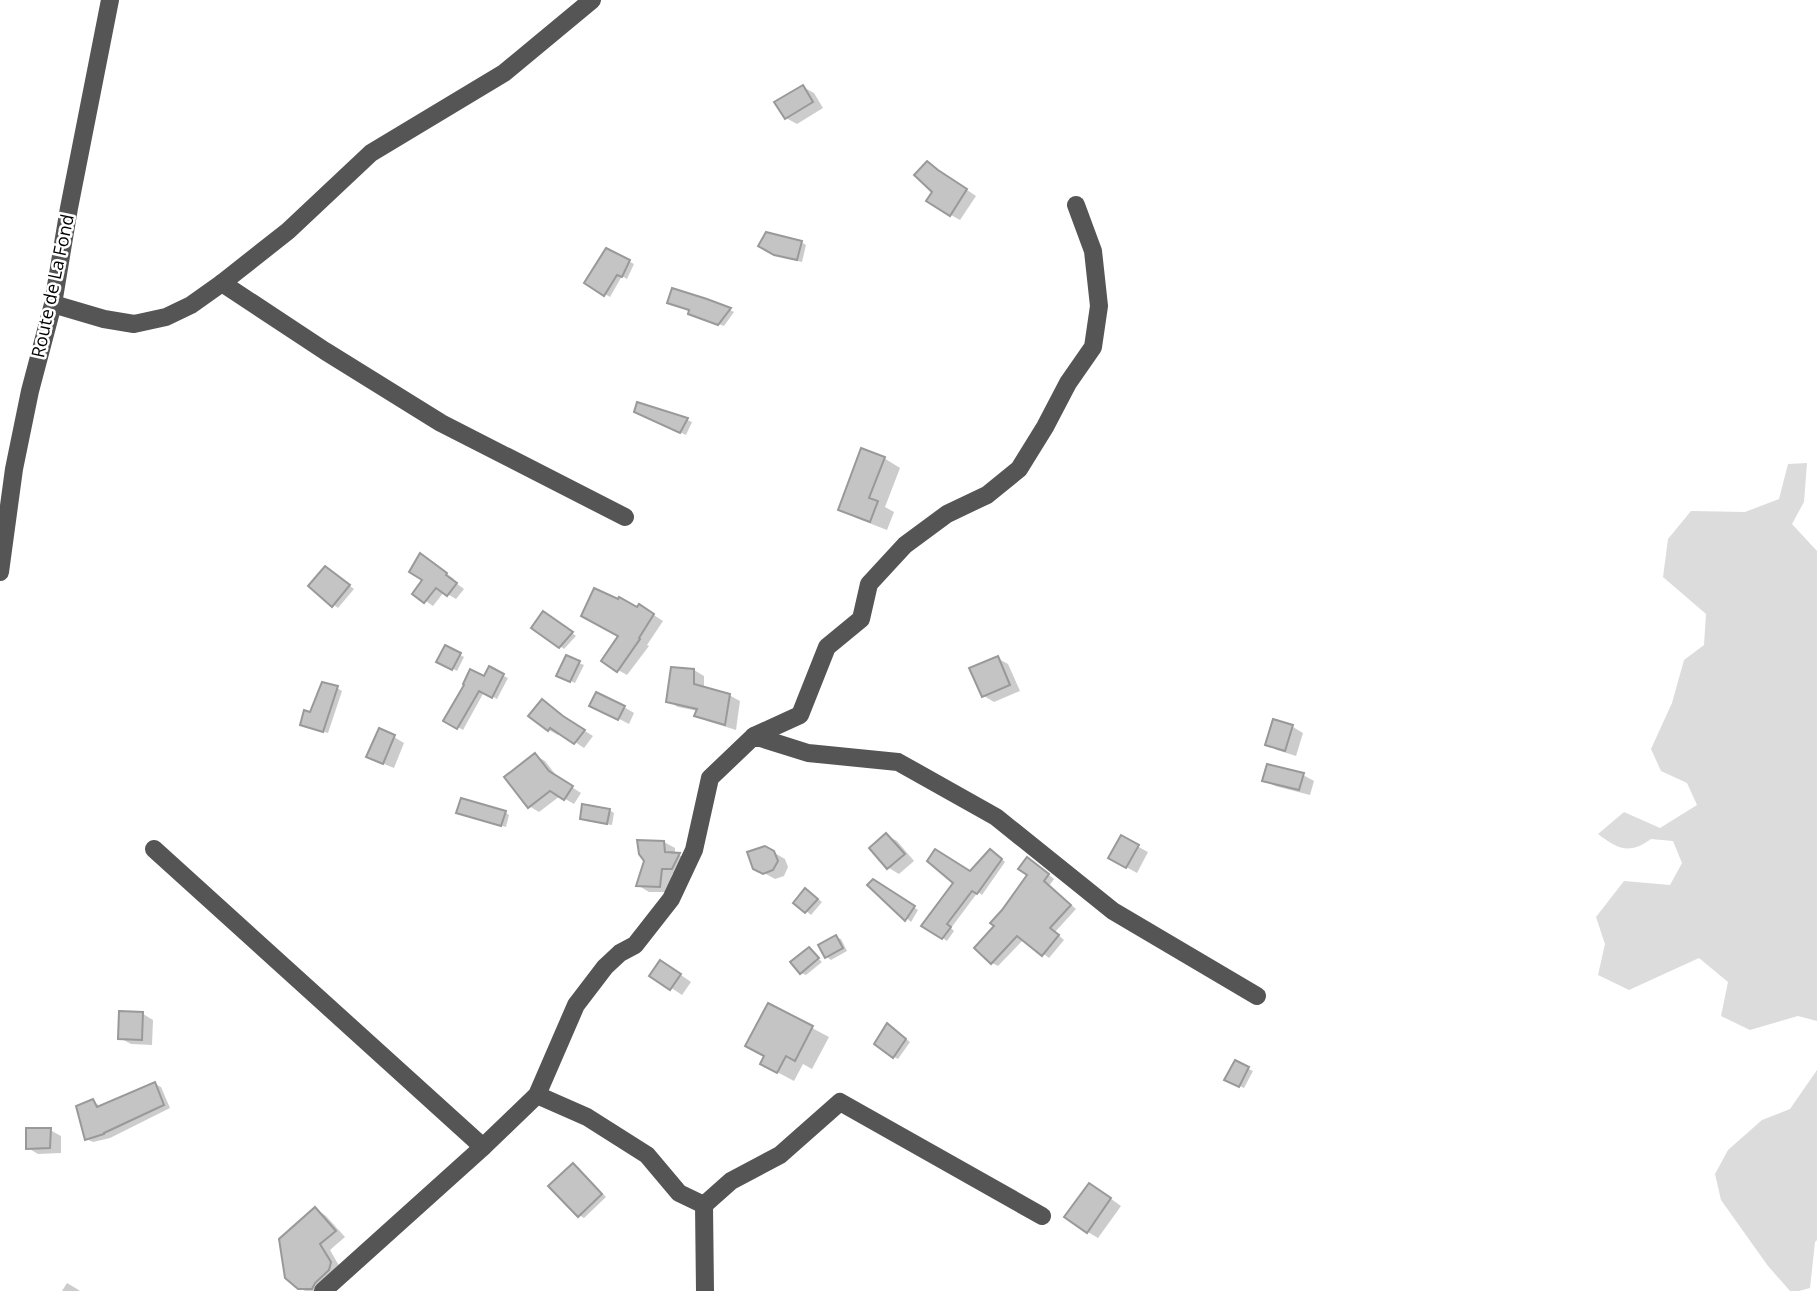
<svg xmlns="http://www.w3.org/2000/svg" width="1817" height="1291" font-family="'Open Sans',sans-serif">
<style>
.green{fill:#dcdcdc}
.shadow{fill:#0003}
.building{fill:#c4c4c4;stroke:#999;stroke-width:2}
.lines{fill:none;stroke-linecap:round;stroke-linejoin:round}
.minor{stroke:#555;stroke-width:18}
.labels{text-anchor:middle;stroke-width:5;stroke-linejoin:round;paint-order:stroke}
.street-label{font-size:18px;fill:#000;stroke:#fff}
</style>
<rect width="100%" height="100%" fill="#fff"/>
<g class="green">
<path d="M1807,463L1804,502L1792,524L1817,551V1021L1798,1016L1750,1030L1721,1016L1728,982L1699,958L1629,990L1598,975L1605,944L1596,917L1624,881L1670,885L1682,863L1673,841L1651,839C1629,855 1618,849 1598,834L1624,812L1660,828L1697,805L1687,783L1661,771L1651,749L1672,703L1684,660L1704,645L1706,614L1663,577L1668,539L1691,511L1745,512L1779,499L1788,464Z"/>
<path d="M1817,1070V1240L1815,1242L1810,1288L1799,1291H1790L1768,1266L1721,1200L1715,1174L1728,1150L1762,1120L1790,1109Z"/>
</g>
<g class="shadow">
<path d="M803,87L814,93L823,108L797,124L786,118Z"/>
<path d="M927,163L976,196L960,220L951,215L934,191Z"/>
<path d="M801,242L806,245L802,262L781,257L760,245Z"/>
<path d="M607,250L634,264L627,279L622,276L610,297L586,283Z"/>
<path d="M673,290L730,310L734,312L724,326L694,315L691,311L674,305Z"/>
<path d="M638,404L687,420L692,422L686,435L640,414Z"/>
<path d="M884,458L900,468L885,507L894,512L887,530L856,518L840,509Z"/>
<path d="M428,560L454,579L452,580L464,589L456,599L444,592L433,606L414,593L425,580Z"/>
<path d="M330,571L354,589L338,608L310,586Z"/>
<path d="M640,606L663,621L647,645L649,646L627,675L618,670L621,636Z"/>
<path d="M548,616L576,636L564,649L560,646Z"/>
<path d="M446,647L464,657L457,671L439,661Z"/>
<path d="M997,658L1008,664L1020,691L994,702L984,696Z"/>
<path d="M579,663L584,665L575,683L558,675Z"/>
<path d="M490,669L508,678L497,699L484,692L463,730L446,720L485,679Z"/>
<path d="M694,670L704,676V688L729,695L740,701L736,730L707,721L696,715L698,711L678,707L668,701Z"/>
<path d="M337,688L342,691L328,733L306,727L312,714Z"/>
<path d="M624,707L634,713L629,724L600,709Z"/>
<path d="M531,716L572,723L593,736L584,748L560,732L558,735L549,730Z"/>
<path d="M1274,721L1293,727L1303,733L1296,756L1277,750L1267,744Z"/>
<path d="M394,737L404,743L394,768L379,762Z"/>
<path d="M535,755L545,761L559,779L581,793L574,804L560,796L539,812L529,806Z"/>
<path d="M1303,775L1314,781L1310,795L1275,786L1264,780Z"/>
<path d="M609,810L614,813L612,825L586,821L581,818Z"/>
<path d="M505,812L509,815L506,827L463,815Z"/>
<path d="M886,835L897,841L914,861L899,874L889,868Z"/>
<path d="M1122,838L1148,852L1137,873L1110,858Z"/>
<path d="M664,842L675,848V855H679L690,861L683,874H672L670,892H649L639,886Z"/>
<path d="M773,852L785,859L788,867L784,876L775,879L755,868Z"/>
<path d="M995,853L1005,862L982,895L978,892L951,928L954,931L947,941L924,925Z"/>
<path d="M1034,862L1054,879L1049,886L1076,909L1055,932L1064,940L1049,958L1024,939L998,966L992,963L996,926L1030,875Z"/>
<path d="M873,881L918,910L911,922L870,885Z"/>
<path d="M806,890L822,902L811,915L795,902Z"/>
<path d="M836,937L841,939L847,951L831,960L827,957Z"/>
<path d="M809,949L822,962L806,975L801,973L793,963Z"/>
<path d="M671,968L691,982L682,995L652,975Z"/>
<path d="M769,1005L829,1037L812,1069L803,1064L794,1081L762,1064L766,1056Z"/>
<path d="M143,1014L153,1020L152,1045L131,1044L120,1038Z"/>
<path d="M892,1028L910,1042L898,1059L894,1057Z"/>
<path d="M1235,1063L1253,1071L1244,1088L1227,1080Z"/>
<path d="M155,1084L161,1087L170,1108L110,1138L93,1142L86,1139L93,1101L101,1107Z"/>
<path d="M50,1130L61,1136V1153L38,1154L28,1148Z"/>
<path d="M573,1165L578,1167L606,1197L584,1218L579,1215Z"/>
<path d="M1100,1191L1121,1206L1098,1238L1088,1232Z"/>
<path d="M316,1209L326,1216L345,1237L330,1250L341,1269L325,1291H305L299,1287Z"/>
<path d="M67,1283L77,1289L80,1291H62Z"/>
</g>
<g class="building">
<path d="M803,85L813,102L785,119L774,102Z"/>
<path d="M927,161L938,170L967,189L950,216L926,201L932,192L914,175Z"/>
<path d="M766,232L802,241L797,260L774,255L758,246Z"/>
<path d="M606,248L630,260L622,277L617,275L604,296L584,283Z"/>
<path d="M672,288L707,299L731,308L718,325L688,314L689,310L667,303Z"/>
<path d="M637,402L688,418L680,433L634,412Z"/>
<path d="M861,448L885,457L869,498L878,501L870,522L838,510Z"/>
<path d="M420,553L447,573L446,575L457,583L447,596L436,588L424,603L412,594L422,580L409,572Z"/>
<path d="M325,566L350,585L332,607L308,586Z"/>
<path d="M594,588L618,599L619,597L637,607L639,604L654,614L639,638L640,639L617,672L601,661L618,636L581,616Z"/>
<path d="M543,611L573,632L559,648L531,628Z"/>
<path d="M445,645L461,653L452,670L436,662Z"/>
<path d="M566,655L580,661L570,682L556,676Z"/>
<path d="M998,656L1010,685L982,697L969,668Z"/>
<path d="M489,666L504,674L492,698L479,691L457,729L443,721L464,685L463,684L470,669L484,676Z"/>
<path d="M671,667L694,669V684L730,694L725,725L694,716L697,709L666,702Z"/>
<path d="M322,682L338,686L323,732L300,725L304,710L310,712Z"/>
<path d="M596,692L625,706L618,720L589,706Z"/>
<path d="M542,699L563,716L585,730L574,744L550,728L548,731L528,716Z"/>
<path d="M1273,719L1293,725L1285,751L1265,745Z"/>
<path d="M379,728L395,735L383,764L366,757Z"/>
<path d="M535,753L549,771L573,786L564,800L550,791L528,808L504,777Z"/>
<path d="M1267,764L1304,773L1299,790L1262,781Z"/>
<path d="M461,798L506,811L501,826L456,813Z"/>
<path d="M582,804L610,809L607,824L580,819Z"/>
<path d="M886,833L905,854L887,869L869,848Z"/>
<path d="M1121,835L1139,845L1126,868L1108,858Z"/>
<path d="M637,840L664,841L665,852L680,853L672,869H662L660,887L636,886L644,861L639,854Z"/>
<path d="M765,846L774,851L778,861L773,870L763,874L753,869L747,852Z"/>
<path d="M935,849L970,871L990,849L1002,859L977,894L972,891L947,924L951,927L942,939L921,926L953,883L927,861Z"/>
<path d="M1027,857L1049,874L1044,881L1071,905L1050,928L1059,935L1042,956L1017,936L991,964L974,948L994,926L990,923L1002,910L1027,875L1018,869Z"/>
<path d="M873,879L915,906L905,921L867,885Z"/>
<path d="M805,888L818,899L805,913L793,903Z"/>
<path d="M836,935L843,948L825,958L818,945Z"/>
<path d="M809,947L819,958L800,974L790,962Z"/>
<path d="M660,960L681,974L670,990L649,976Z"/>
<path d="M768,1003L813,1026L795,1061L786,1056L777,1073L760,1064L764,1056L745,1046Z"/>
<path d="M119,1011L143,1012L142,1040L118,1039Z"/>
<path d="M887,1023L906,1039L893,1058L874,1044Z"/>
<path d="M1235,1060L1249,1067L1239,1087L1224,1080Z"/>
<path d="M155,1082L164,1105L104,1133V1134L85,1140L76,1106L93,1099L97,1107Z"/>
<path d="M26,1128H51L50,1148L26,1149Z"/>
<path d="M573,1163L602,1194L578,1217L548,1186Z"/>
<path d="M1089,1183L1111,1198L1087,1233L1064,1217Z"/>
<path d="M315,1207L336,1231L320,1244L331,1262L329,1270L315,1283L312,1289H298L285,1278L279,1239Z"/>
</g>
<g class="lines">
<g class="minor">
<path d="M222,283L325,351L441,423L625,517"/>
<path d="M53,304L104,319L134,324L166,317L191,305L222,283L288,231L371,153L504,73L592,0"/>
<path d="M0,572L14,469L30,391L53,304L69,208L110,0"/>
<path d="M754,736L800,715L827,647L861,619L869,584L905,545L947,514L987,495L1019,469L1045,427L1068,383L1093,347L1099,306L1093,251L1076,205"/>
<path d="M154,849L483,1147"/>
<path d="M537,1095L587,1117L647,1155L679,1193L704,1205L705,1291"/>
<path d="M704,1205L731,1181L780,1155L840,1102L1042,1216"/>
<path d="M323,1291L483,1147L537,1095L576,1005L605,967L620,953L635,945L671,899L694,850L710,778L754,736L808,753L898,762L996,817L1113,911L1257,996"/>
</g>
</g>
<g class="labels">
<g class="street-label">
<text transform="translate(53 286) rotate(-78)" y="6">Route de La Fond</text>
</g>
</g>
</svg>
